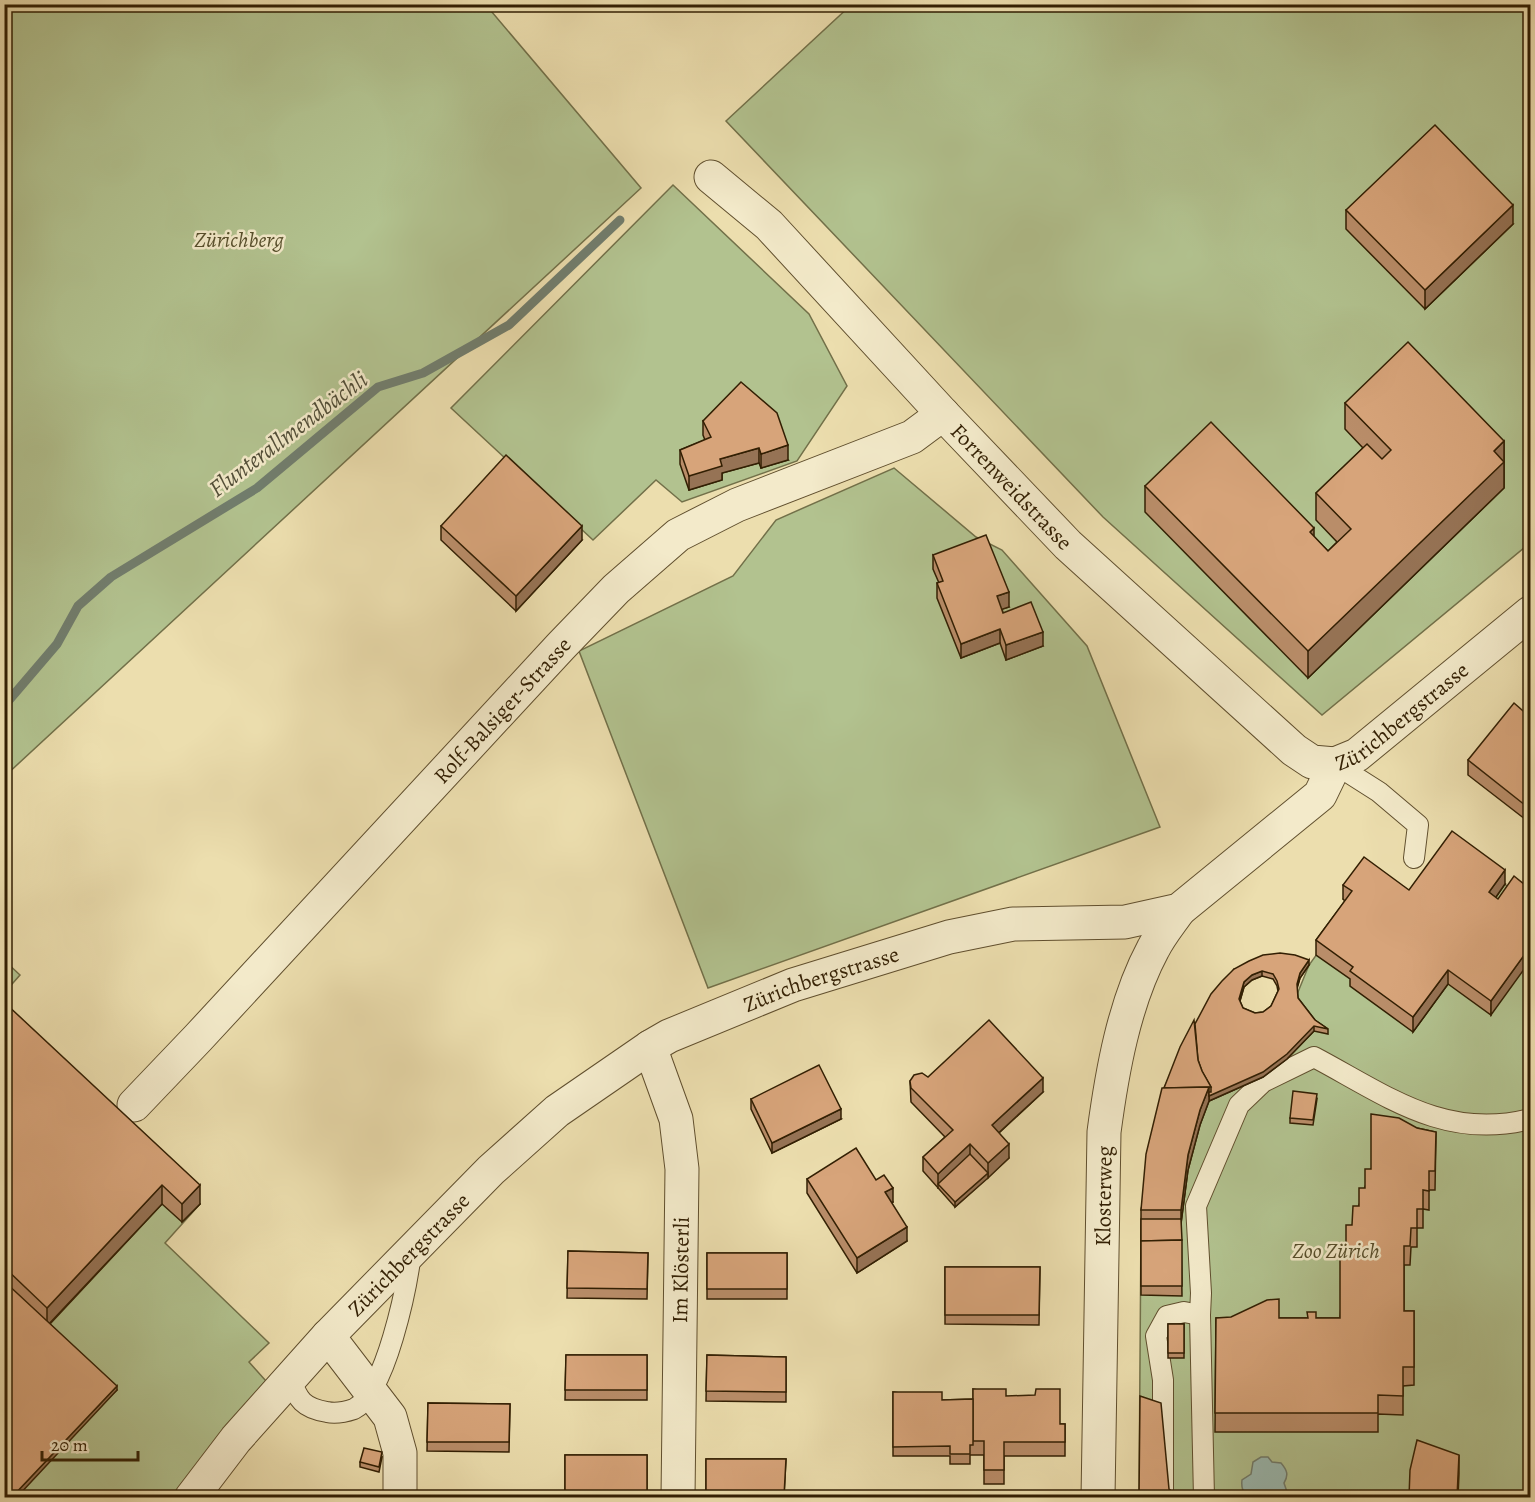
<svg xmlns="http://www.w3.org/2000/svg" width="1535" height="1502" font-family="Alegreya,serif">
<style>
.green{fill:#b2c28f;stroke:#727049;stroke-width:1.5}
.water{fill:#9bbbb3;stroke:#717d6d;stroke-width:1.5}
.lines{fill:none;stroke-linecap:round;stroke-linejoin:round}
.stream{stroke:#717d6d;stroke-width:9}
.service-casing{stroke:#604f2e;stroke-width:22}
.minor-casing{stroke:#604f2e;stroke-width:35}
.service{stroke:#f3eaca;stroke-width:20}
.minor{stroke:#f3eaca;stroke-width:33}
.wall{fill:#b98d69;stroke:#321f03;stroke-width:1.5;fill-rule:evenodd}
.shaded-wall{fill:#967355;stroke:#321f03;stroke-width:1.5}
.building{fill:#d7a47a;stroke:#321f03;stroke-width:1.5;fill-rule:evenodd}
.labels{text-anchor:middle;stroke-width:5;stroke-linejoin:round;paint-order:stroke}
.park-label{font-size:22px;font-style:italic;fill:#58502d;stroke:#f3eaca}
.street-label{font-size:22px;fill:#321f03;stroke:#f3eaca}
.water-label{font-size:24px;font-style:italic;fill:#524e38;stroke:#f3eaca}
</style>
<rect width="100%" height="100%" fill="#ecdeae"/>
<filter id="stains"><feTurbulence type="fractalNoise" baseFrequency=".00333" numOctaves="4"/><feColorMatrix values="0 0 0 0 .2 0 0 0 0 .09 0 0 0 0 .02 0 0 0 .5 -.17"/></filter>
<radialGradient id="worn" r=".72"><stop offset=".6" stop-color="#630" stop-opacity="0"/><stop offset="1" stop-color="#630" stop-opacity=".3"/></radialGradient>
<g class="green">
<path d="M5,4L486,5L641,188L5,776Z"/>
<path d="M851,5H1530V543L1322,715L1103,517L726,121Z"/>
<path d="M673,185L809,314L847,386L797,461L682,502L656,480L593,540L451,408Z"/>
<path d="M894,468L976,537L1002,550L1087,646L1160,827L708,988L579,651L733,576L776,520Z"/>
<path d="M1452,845L1530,903V1497L1139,1498L1141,1224L1146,1169L1289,1014L1309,965L1352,906L1343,899L1364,871L1409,904Z"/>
<path d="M5,961L20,975L5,992Z"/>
<path d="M4,1021L200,1204L165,1243L269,1343L249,1362L266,1381L175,1497H5Z"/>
</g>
<path class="water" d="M1261,1457H1268L1272,1462L1281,1463C1287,1470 1289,1475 1284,1483L1287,1492L1284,1497H1248C1243,1492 1241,1488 1242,1480L1251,1474L1253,1462Z"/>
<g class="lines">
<path class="stream" d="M4,706L57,644L78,606L111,577L257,488L378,387L423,373L509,325L620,220"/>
<defs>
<g id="service">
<path d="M1335,764L1379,792L1418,825L1414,858"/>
<path d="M290,1378C298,1400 303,1408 327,1412C336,1414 345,1412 354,1409C386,1393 407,1286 411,1253"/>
<path d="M1163,1498V1380L1156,1336L1167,1316L1184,1312L1200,1315"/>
<path d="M1204,1498L1200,1315L1201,1293L1196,1206L1239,1105L1263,1082L1314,1057C1386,1095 1444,1141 1530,1119"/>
</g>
<g id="minor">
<path id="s1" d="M711,177L769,225L943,414L1068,545L1294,750L1312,762L1335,764"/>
<path d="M650,1047L676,1119L682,1169L678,1498"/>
<path id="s2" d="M134,1105L198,1038L561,646L616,589L678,535L737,505L912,437L943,414"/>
<path d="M328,1336L390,1417L400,1453V1498"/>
<path id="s3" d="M191,1498L236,1439L328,1336L491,1170L557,1111L650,1047L669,1036L793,985L949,937L1013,924L1125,922L1179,910L1320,795L1335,764L1357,755L1530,613"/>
<path id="s4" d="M1098,1498L1104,1132C1112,1072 1124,1003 1153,949C1160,935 1170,923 1179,910"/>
</g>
</defs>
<use href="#service" class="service-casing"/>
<use href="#minor" class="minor-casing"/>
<use href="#service" class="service"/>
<use href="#minor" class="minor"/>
</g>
<g class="wall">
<path d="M1346,210L1513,224L1425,309L1346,229Z"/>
<path d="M1345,403L1504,441V488L1308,678L1145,512V486L1314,537L1328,551L1337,542L1316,520V493L1363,448L1345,429Z"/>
<path d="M703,421L788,460L761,468L759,463L722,473V480L689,490L680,464V450L705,440L703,435Z"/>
<path d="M441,526L582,540L516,611L441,540Z"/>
<path d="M933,555L1009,607L1002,609L1003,613L1043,646L1006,660L1000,643L961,658L937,598V583H939L933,569Z"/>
<path d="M1530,717V823L1468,775V760Z"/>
<path d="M1505,884L1496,897L1491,1015L1448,984L1413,1032L1350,986V979L1316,955V940L1345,901L1343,899V885L1409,890Z"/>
<path d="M1309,965L1300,978L1297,987L1298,998L1315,1020L1328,1029V1034L1314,1031L1287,1059L1263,1077L1209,1101L1200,1125L1188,1170L1181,1223L1182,1296L1141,1295V1210L1164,1088L1195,1024L1234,969ZM1262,976L1273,979L1277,986L1278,991L1271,1006L1263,1012L1255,1013L1243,1008L1240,1001L1244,987L1252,980Z"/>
<path d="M4,1002L200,1204L182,1222L162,1204L50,1324L117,1390L4,1497Z"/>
<path d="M928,1077L1043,1092L999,1133L1009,1158L955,1207L923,1171V1157L945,1137L911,1102L910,1081Z"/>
<path d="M751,1099L841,1119L772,1153L751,1109Z"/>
<path d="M1317,1099L1313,1125L1290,1123V1118Z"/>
<path d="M1417,1128L1436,1132L1435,1190H1429V1210L1423,1209V1228H1417V1247H1411L1410,1265H1404V1311H1414V1385L1403,1386V1415L1378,1414V1432H1215L1216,1318H1340L1346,1244L1371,1169Z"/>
<path d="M807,1179L876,1180L893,1202L891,1203L907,1241L857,1273L807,1193Z"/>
<path d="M568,1251L648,1253L647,1299L567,1298Z"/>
<rect x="707" y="1253" width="80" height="46"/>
<path d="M945,1267H1040L1039,1325L945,1324Z"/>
<rect x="1168" y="1324" width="16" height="34"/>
<path d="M566,1355H647V1400H565Z"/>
<path d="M707,1355L786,1357V1402L706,1401Z"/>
<path d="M973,1389L1006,1396L1060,1424H1065V1456H1004V1484H984V1455H970V1464H950V1456H893V1392L942,1400L973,1399Z"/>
<path d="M428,1403L510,1404L509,1452L427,1451Z"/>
<rect x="565" y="1455" width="82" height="42"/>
<path d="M382,1457L379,1472L360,1467V1462Z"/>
<path d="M706,1459H786L784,1497H706Z"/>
</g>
<g class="shaded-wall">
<path d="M1513,205V224L1425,309V290Z"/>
<path d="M1504,441V488L1308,678V651L1494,451Z"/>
<path d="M788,445V460L761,468V454Z"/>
<path d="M759,448V463L722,473V480L689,490V476L720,459Z"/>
<path d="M582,526V540L516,611V596Z"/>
<path d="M1314,528V554L1310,532Z"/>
<path d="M1009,592V607L997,611V596Z"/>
<path d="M1000,629V643L961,658V644Z"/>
<path d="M1043,632V646L1006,660V645Z"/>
<path d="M1505,870V884L1489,907V892Z"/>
<path d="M1530,947V961L1491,1015V1001Z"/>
<path d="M1309,960V965L1300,978L1297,989V984L1300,973Z"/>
<path d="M1448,970V984L1413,1032V1017Z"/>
<path d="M1262,971V976L1252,980L1244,987L1239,1004V999L1244,982L1252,975Z"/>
<path d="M1314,1026V1031L1287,1059L1263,1077L1209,1101V1096Z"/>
<path d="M1043,1078V1092L992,1139V1125Z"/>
<path d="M1209,1087V1101L1200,1125L1188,1170L1181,1224V1210L1188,1155L1200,1110Z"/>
<path d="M841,1109V1119L772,1153V1143Z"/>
<path d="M970,1144V1159L938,1184V1189V1174Z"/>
<path d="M1009,1144V1158L988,1178V1163Z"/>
<path d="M988,1173V1178L955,1207V1202Z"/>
<path d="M162,1185V1204L47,1326V1308Z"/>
<path d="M200,1185V1204L182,1222V1204Z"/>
<path d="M893,1188V1202L885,1207V1192Z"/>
<path d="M907,1227V1241L857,1273V1258Z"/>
<path d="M117,1386V1390L17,1497H12Z"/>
<path d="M1459,1455V1474L1458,1497H1457Z"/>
</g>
<g class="building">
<path d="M1435,125L1513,205L1425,290L1346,210Z"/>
<path d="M1408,342L1504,441L1494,451L1504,462L1308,651L1145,486L1211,422L1314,528L1310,532L1328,551L1351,529L1316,493L1367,444L1382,459L1391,450L1345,403Z"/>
<path d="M741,382L777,413L788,445L761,454L759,448L720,459L722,466L689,476L680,450L711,437L703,421Z"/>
<path d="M506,455L582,526L516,596L441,526Z"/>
<path d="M986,535L1009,592L997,596L1003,613L1031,602L1043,632L1006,645L1000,629L961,644L937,583L943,581L933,555Z"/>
<path d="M1514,703L1530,717V809L1468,760Z"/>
<path d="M1452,831L1505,870L1489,892L1498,899L1514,876L1530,889V947L1491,1001L1448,970L1413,1017L1350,971L1353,967L1316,940L1352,891L1343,885L1364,857L1409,890Z"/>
<path d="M1280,953L1295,955L1309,960L1300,973L1297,984L1298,998L1315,1020L1328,1029L1314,1026L1287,1054L1263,1072L1209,1096V1092H1211V1087L1202,1071L1198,1060L1195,1024L1211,994L1222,981L1234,969L1249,961L1263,955ZM1262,971L1273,974L1277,981L1279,989L1271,1006L1263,1012L1255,1013L1243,1008L1239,999L1244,982L1252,975Z"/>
<path d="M4,1002L200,1185L182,1204L162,1185L47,1308L4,1267Z"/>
<path d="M989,1020L1043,1078L992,1125L1009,1144L988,1163L970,1144L938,1174L923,1157L953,1130L911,1088L910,1081L914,1075L922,1073L928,1077Z"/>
<path d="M1194,1020L1198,1060L1202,1071L1211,1087L1164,1088L1180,1047Z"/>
<path d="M819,1065L841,1109L772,1143L751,1099Z"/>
<path d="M1209,1087L1200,1110L1188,1155L1181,1210H1141L1146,1154L1162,1088Z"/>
<path d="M1293,1091L1317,1094L1313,1120L1290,1118Z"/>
<path d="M1371,1114L1399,1118L1417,1128L1436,1132L1435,1171H1429V1191L1423,1190V1209H1417V1228H1411L1410,1246H1404V1311H1414V1367H1403V1396L1378,1395V1413H1215L1216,1318L1231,1317L1267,1300L1279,1299V1318H1308L1307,1312H1316V1318H1340V1244H1346V1225H1352L1353,1206H1359V1188H1365V1169H1371Z"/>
<path d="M856,1148L876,1180L884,1175L893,1188L885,1192L907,1227L857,1258L807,1179Z"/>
<path d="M970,1154L988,1173L955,1202L938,1184Z"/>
<path d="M1141,1219H1181L1182,1240L1141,1241Z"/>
<path d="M1182,1240V1286H1141V1241Z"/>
<path d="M568,1251L648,1253L647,1289L567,1288Z"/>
<rect x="707" y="1253" width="80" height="36"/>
<path d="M945,1267H1040L1039,1315H945Z"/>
<path d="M4,1281L117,1386L12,1497H4Z"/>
<rect x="1168" y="1324" width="16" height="29"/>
<path d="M566,1355H647V1390H565Z"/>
<path d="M707,1355L786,1357V1392L706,1391Z"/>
<path d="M973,1389H1006V1396L1035,1395L1036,1389H1060V1424H1065V1442H1004V1470H984V1441H973Z"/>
<path d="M893,1392H942V1400L973,1399V1445H970V1454H950V1446L893,1447Z"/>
<path d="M1140,1396L1161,1403L1169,1489L1173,1492V1497H1139Z"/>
<path d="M428,1403L510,1404L509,1442H427Z"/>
<path d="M1417,1440L1459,1455L1457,1497H1409L1410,1470Z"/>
<path d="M364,1448L382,1452L379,1467L360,1462Z"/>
<path d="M565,1455H647V1495L565,1494Z"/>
<path d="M706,1459H786L784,1496L706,1495Z"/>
</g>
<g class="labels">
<g class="park-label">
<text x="239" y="247">Zürichberg</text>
<text x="1336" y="1258">Zoo Zürich</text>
</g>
<g class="street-label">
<text dy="8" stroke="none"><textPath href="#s1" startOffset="432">Forrenweidstrasse</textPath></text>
<text dy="8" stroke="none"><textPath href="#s2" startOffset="540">Rolf-Balsiger-Strasse</textPath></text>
<text dy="8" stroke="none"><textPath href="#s3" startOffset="1497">Zürichbergstrasse</textPath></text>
<text dy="8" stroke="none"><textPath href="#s3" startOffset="831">Zürichbergstrasse</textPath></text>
<text dy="8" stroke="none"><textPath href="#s4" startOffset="302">Klosterweg</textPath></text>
<text dy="8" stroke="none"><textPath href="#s3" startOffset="327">Zürichbergstrasse</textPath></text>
<text transform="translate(680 1270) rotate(-89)" y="8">Im Klösterli</text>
</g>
<g class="water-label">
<text transform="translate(288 434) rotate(-37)" y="8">Flunterallmendbächli</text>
</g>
</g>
<rect width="1535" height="1502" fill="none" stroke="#ecdeae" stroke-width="24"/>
<rect x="6" y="6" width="1523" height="1490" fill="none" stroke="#321f03" stroke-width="3"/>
<rect x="12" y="12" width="1511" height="1478" fill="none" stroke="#321f03" stroke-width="1.5"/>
<path d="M42 1451v9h96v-9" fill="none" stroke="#321f03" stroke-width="3"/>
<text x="51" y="1451" font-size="18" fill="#321f03" stroke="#f3eaca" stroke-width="4.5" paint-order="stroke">20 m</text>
<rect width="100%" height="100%" filter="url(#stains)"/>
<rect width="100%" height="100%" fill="url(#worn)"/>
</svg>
